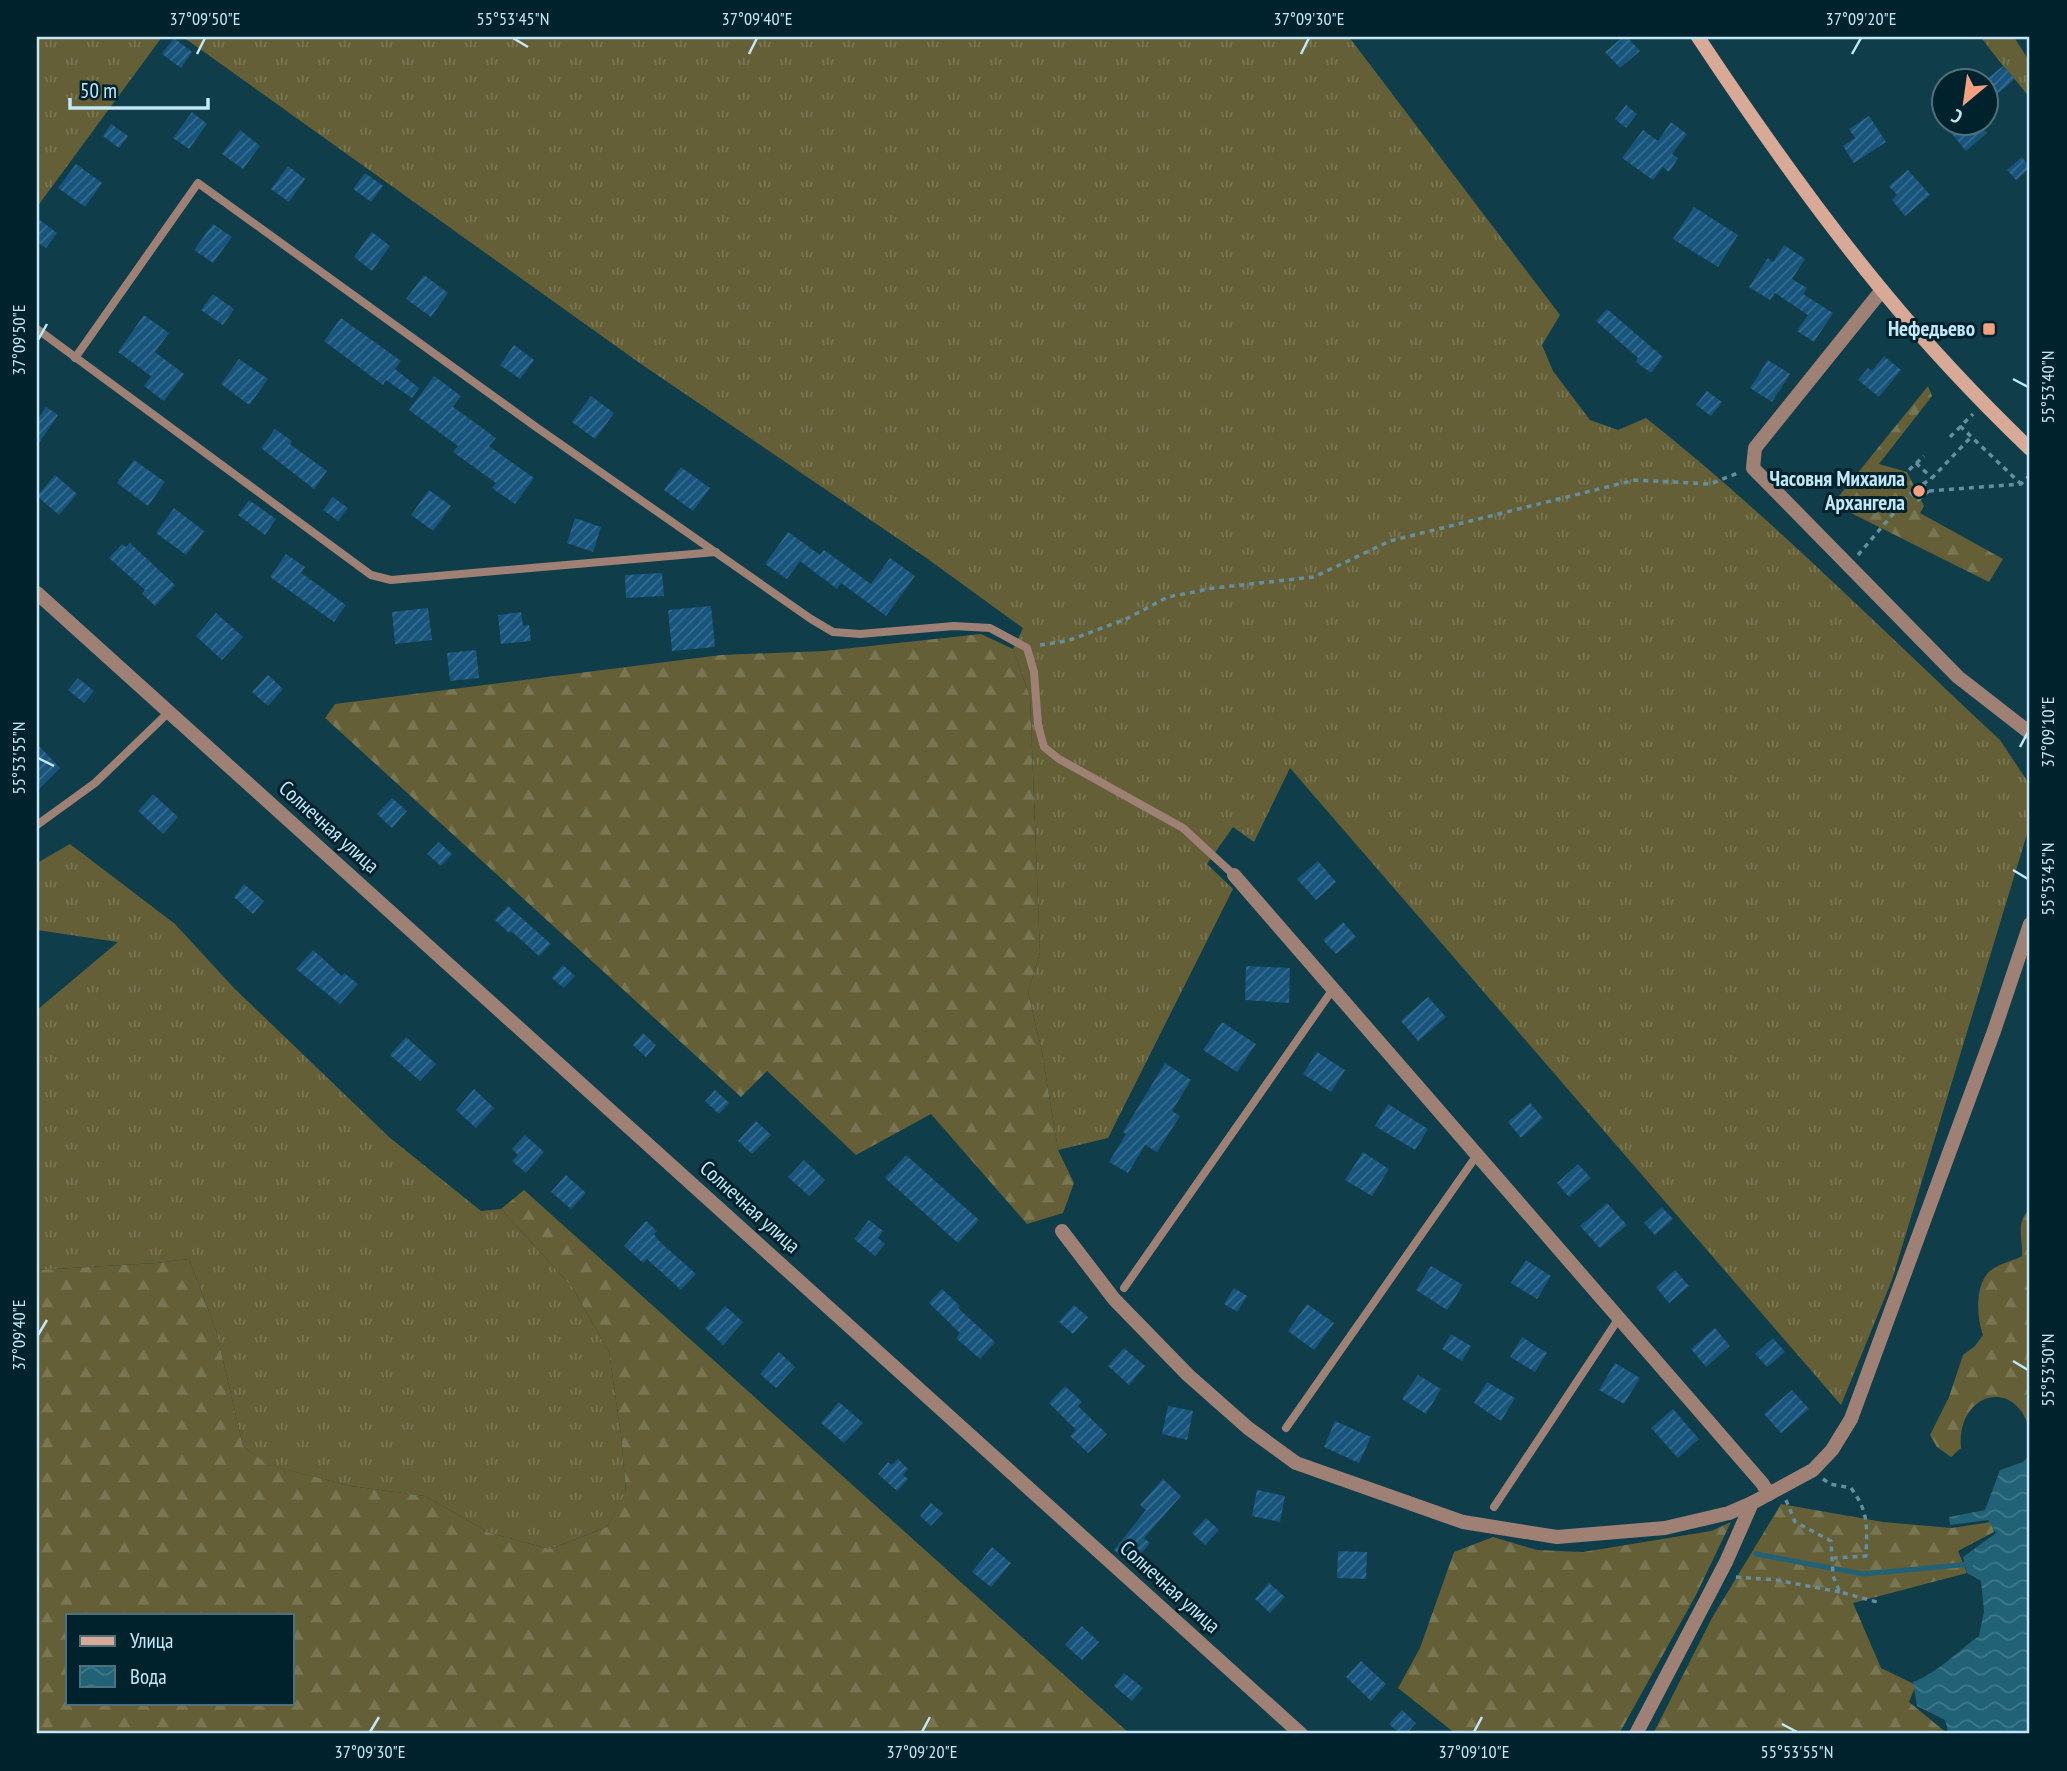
<svg xmlns="http://www.w3.org/2000/svg" width="2067" height="1771" font-family="'PT Sans Narrow',sans-serif">
<style>
.grass{fill:url(#grass-tufts)}
.forest{fill:url(#forest-firs);fill-rule:evenodd}
.water{fill:url(#water-waves)}
.lines{fill:none;stroke-linecap:round;stroke-linejoin:round}
.stream{stroke:#216276;stroke-width:5}
.building{fill:url(#building-hatch)}
.path{stroke:#658f9d;stroke-width:3.5;stroke-dasharray:5 5;stroke-linecap:butt}
.lane{stroke:#9e8075;stroke-width:8}
.street{stroke:#9e8075;stroke-width:14}
.secondary{stroke:#d8a997;stroke-width:14}
.ticks{fill:none;stroke:#c2e8f7;stroke-width:2.5}
.poi-dot{fill:#f2a080;stroke:#00222d;stroke-width:2.5}
.labels{text-anchor:middle;stroke-width:6;stroke-linejoin:round;paint-order:stroke}
.poi-label{font-size:21px;font-weight:bold;fill:#c2e8f7;stroke:#00222d;text-anchor:end}
.street-label{font-size:21px;fill:#c2e8f7;stroke:#00222d}
.neatline{fill:none;stroke:#c2e8f7;stroke-width:2.5}
.ticks-label{font-size:18px;text-anchor:middle;fill:#c2e8f7}
</style>
<defs>
<pattern id="grass-tufts" width="24" height="20" patternUnits="userSpaceOnUse" patternTransform="scale(1.75)"><rect width="24" height="20" fill="#645f36"/><path d="M3 7l-1-3M5 7V3M7 7l1-3M15 17l-1-3M17 17v-4M19 17l1-3" fill="none" stroke="#797654"/></pattern>
<pattern id="forest-firs" width="22" height="20" patternUnits="userSpaceOnUse" patternTransform="scale(1.75)"><rect width="22" height="20" fill="#645f36"/><path d="M5 1l3.5 6h-7zM16 11l3.5 6h-7z" fill="#797654"/></pattern>
<pattern id="water-waves" width="16" height="10" patternUnits="userSpaceOnUse" patternTransform="scale(1.75)"><rect width="16" height="10" fill="#216276"/><path d="M0 5q4-4 8 0t8 0" fill="none" stroke="#40788a"/></pattern>
<pattern id="building-hatch" width="6" height="6" patternUnits="userSpaceOnUse" patternTransform="scale(1.75)"><rect width="6" height="6" fill="#18557d"/><path d="M-1 1l2-2M0 6l6-6M5 7l2-2" fill="none" stroke="#386d90"/></pattern>
</defs>
<rect width="100%" height="100%" fill="#0f3d4a"/>
<g class="grass">
<path d="M37,37H162L37,207Z"/>
<path d="M183,37H1349L1560,315L1542,345L1553,371L1590,420L1618,430L1646,418C1770,516 1884,632 2000,740L2030,785V824L1892,1280L1841,1405L1290,768L1254,842L1233,827L1207,864L1233,889L1108,1138L1058,1150L1042,1052L1028,992L1040,953L1030,697L1013,649L1023,628L925,557L641,364Z"/>
<path d="M1981,37H2014L2030,62V98C2014,77 1996,59 1981,37Z"/>
<path d="M70,844L175,924L234,988L389,1137L481,1211L501,1209L572,1287L609,1352L621,1435L626,1493L607,1527L550,1549L490,1533L425,1496L351,1486L267,1465L243,1446L216,1330L189,1259L156,1263L37,1270V1010L118,942L37,930V863Z"/>
</g>
<g class="forest">
<path d="M1928,386L1932,396L1879,464L1907,472L1924,506L1920,513L2003,559L1989,582L1841,508L1839,496Z"/>
<path d="M981,634L1013,649L1030,697L1040,953L1028,992L1042,1052L1058,1150L1074,1183L1063,1213L1027,1224L931,1114L856,1155L767,1071L741,1097L325,718L335,704L721,655L824,651Z"/>
<path d="M524,1190L1130,1734H37V1270L156,1263L189,1259L216,1330L243,1446L268,1465L351,1486L425,1496L490,1533L550,1549L607,1527L626,1492L621,1435L609,1352L572,1287L501,1209ZM68,1615H292V1703H68Z"/>
<path d="M2030,1209V1427L2029,1428C2014,1376 1956,1394 1961,1448L1951,1457L1937,1447L1930,1435L1949,1397L1963,1355L1975,1346L1983,1335C1976,1316 1974,1277 1996,1267C2004,1262 2013,1261 2022,1256C2023,1238 2015,1222 2030,1209Z"/>
<path d="M1781,1504L1883,1522L1952,1528L1991,1522L1994,1532L1958,1551L1967,1573L1853,1603L1881,1668L1916,1685L1909,1702L1948,1734H1653L1712,1618Z"/>
<path d="M1731,1522L1696,1595L1619,1734H1456L1398,1688L1420,1648L1454,1552L1493,1537L1537,1550L1583,1552L1711,1531Z"/>
</g>
<path class="water" d="M2030,1455V1734H1949L1945,1720L1917,1706L1913,1682C1935,1675 1959,1650 1979,1636L1984,1611L1981,1581L1967,1573L1963,1557L1996,1533L1988,1520L1950,1525L1949,1517L1985,1510L2000,1470L2023,1462Z"/>
<g class="lines">
<path class="stream" d="M1756,1554L1863,1574L1971,1564"/>
</g>
<g class="building">
<path d="M1623,37H1627L1640,51L1620,68L1605,52Z"/>
<path d="M174,38L192,52L181,68L162,54Z"/>
<path d="M2003,66L2015,79L1997,94L1986,80Z"/>
<path d="M1626,105L1637,114L1626,128L1615,119Z"/>
<path d="M192,112L207,124L189,149L173,138Z"/>
<path d="M1869,116L1886,142L1854,163L1843,146L1855,138L1849,129Z"/>
<path d="M1671,122L1687,134L1672,154L1678,158L1669,172L1663,167L1653,180L1622,158L1643,130L1658,141Z"/>
<path d="M1942,122H1978L1987,133L1966,151Z"/>
<path d="M111,124L128,136L119,148L103,136Z"/>
<path d="M240,130L260,146L243,169L222,154Z"/>
<path d="M2022,157L2030,168L2016,180L2007,170Z"/>
<path d="M76,164L102,183L85,207L58,188Z"/>
<path d="M288,166L305,179L289,202L271,189Z"/>
<path d="M1908,170L1930,195L1905,216L1892,200L1897,195L1889,186Z"/>
<path d="M365,173L383,186L371,202L353,189Z"/>
<path d="M1694,207L1738,235L1718,267L1673,239Z"/>
<path d="M37,218L57,233L46,248L37,242Z"/>
<path d="M213,224L232,237L213,263L194,250Z"/>
<path d="M372,232L390,246L372,271L354,257Z"/>
<path d="M1784,245L1805,259L1792,279L1807,288L1803,294L1833,313L1814,342L1797,331L1808,315L1775,293L1770,300L1749,287L1768,258L1773,262Z"/>
<path d="M424,275L448,293L431,317L406,299Z"/>
<path d="M213,294L234,309L223,325L201,310Z"/>
<path d="M1607,309L1663,357L1651,373L1636,362L1638,358L1596,321Z"/>
<path d="M144,315L169,333L155,352L184,374L164,401L144,386L151,376L118,352Z"/>
<path d="M341,318L401,361L395,369L419,388L412,398L386,380L383,385L324,341Z"/>
<path d="M514,345L534,360L520,379L500,365Z"/>
<path d="M1884,356L1901,370L1879,397L1858,380L1868,368L1872,371Z"/>
<path d="M239,359L268,379L249,405L221,384Z"/>
<path d="M1768,360L1790,374L1772,402L1750,388Z"/>
<path d="M434,376L461,396L453,407L496,438L489,446L534,478L515,504L492,488L496,483L453,452L458,446L409,410Z"/>
<path d="M1707,391L1722,402L1711,416L1696,405Z"/>
<path d="M591,396L614,413L595,439L572,422Z"/>
<path d="M46,407L58,415L37,446V420Z"/>
<path d="M275,429L292,441L290,444L327,471L314,489L261,448Z"/>
<path d="M134,460L165,482L148,506L117,483Z"/>
<path d="M681,467L710,488L693,511L664,490Z"/>
<path d="M55,475L77,494L59,515L37,496Z"/>
<path d="M429,490L451,506L433,531L411,515Z"/>
<path d="M333,497L348,508L338,521L323,510Z"/>
<path d="M249,500L276,519L265,535L238,515Z"/>
<path d="M174,508L204,531L186,555L156,533Z"/>
<path d="M575,518L601,527L593,552L567,543Z"/>
<path d="M788,532L820,555L824,550L871,584L890,558L915,576L886,616L841,583L837,589L800,561L787,579L765,564Z"/>
<path d="M130,543L175,585L155,606L142,594L145,590L109,558L122,544L126,547Z"/>
<path d="M286,554L305,567L301,573L346,605L334,622L270,577Z"/>
<path d="M662,573L664,596L626,598L625,575Z"/>
<path d="M711,606L715,647L672,651L668,610Z"/>
<path d="M428,608L432,640L395,644L392,612Z"/>
<path d="M521,612L523,626L529,625L531,641L501,644L498,615Z"/>
<path d="M216,613L243,637L222,660L196,636Z"/>
<path d="M476,650L479,678L450,681L447,653Z"/>
<path d="M268,675L283,689L268,706L252,692Z"/>
<path d="M78,678L94,691L84,703L68,690Z"/>
<path d="M37,744L60,768L37,791Z"/>
<path d="M153,794L178,817L163,834L138,811Z"/>
<path d="M392,798L407,811L392,828L377,814Z"/>
<path d="M439,842L452,854L441,866L427,854Z"/>
<path d="M1318,861L1336,882L1316,900L1297,879Z"/>
<path d="M244,884L264,901L253,914L234,897Z"/>
<path d="M508,906L551,944L539,956L511,931L509,933L495,920Z"/>
<path d="M1343,922L1356,937L1336,954L1323,940Z"/>
<path d="M313,950L342,976L344,973L358,984L340,1004L296,969Z"/>
<path d="M563,965L575,976L564,988L552,978Z"/>
<path d="M1246,966L1290,968L1289,1003L1245,1000Z"/>
<path d="M1428,997L1446,1017L1418,1041L1401,1021Z"/>
<path d="M1222,1022L1256,1044L1237,1072L1203,1050Z"/>
<path d="M643,1033L656,1045L646,1057L633,1045Z"/>
<path d="M406,1037L436,1064L420,1081L390,1055Z"/>
<path d="M1317,1052L1345,1070L1331,1092L1303,1074Z"/>
<path d="M1165,1063L1191,1080L1172,1111L1180,1116L1157,1152L1145,1145L1128,1173L1109,1162L1126,1134L1123,1132Z"/>
<path d="M474,1089L494,1108L476,1128L456,1110Z"/>
<path d="M715,1090L729,1103L719,1114L705,1101Z"/>
<path d="M1530,1103L1543,1118L1521,1138L1508,1122Z"/>
<path d="M1388,1104L1428,1129L1415,1150L1375,1126Z"/>
<path d="M756,1121L771,1135L752,1154L738,1141Z"/>
<path d="M525,1135L544,1152L526,1173L512,1161L518,1155L512,1149Z"/>
<path d="M1363,1152L1389,1169L1372,1196L1345,1180Z"/>
<path d="M906,1155L979,1220L958,1243L885,1178Z"/>
<path d="M804,1160L825,1180L809,1196L788,1177Z"/>
<path d="M1578,1164L1591,1178L1569,1197L1557,1183Z"/>
<path d="M566,1175L586,1193L571,1209L551,1192Z"/>
<path d="M1607,1203L1627,1225L1600,1248L1580,1226Z"/>
<path d="M1662,1207L1673,1219L1655,1235L1644,1223Z"/>
<path d="M869,1220L883,1231L878,1238L885,1244L875,1256L854,1239Z"/>
<path d="M646,1221L657,1231L654,1234L661,1243L696,1274L681,1290L647,1259L643,1263L624,1246Z"/>
<path d="M1526,1260L1551,1276L1537,1299L1511,1283Z"/>
<path d="M1431,1266L1463,1285L1447,1310L1416,1290Z"/>
<path d="M1675,1270L1689,1286L1669,1303L1656,1287Z"/>
<path d="M1234,1288L1247,1296L1237,1312L1224,1304Z"/>
<path d="M942,1289L960,1306L958,1308L995,1342L980,1359L956,1338L960,1333L929,1303Z"/>
<path d="M1307,1304L1334,1323L1314,1350L1288,1331Z"/>
<path d="M1074,1305L1088,1317L1073,1334L1059,1322Z"/>
<path d="M725,1306L743,1322L723,1345L705,1328Z"/>
<path d="M1715,1328L1730,1346L1706,1367L1691,1349Z"/>
<path d="M1451,1334L1471,1346L1462,1361L1442,1349Z"/>
<path d="M1522,1337L1547,1353L1535,1372L1510,1357Z"/>
<path d="M1773,1338L1785,1352L1767,1367L1755,1354Z"/>
<path d="M1124,1348L1145,1366L1129,1385L1108,1366Z"/>
<path d="M779,1352L795,1367L776,1388L760,1374Z"/>
<path d="M1615,1363L1640,1378L1624,1404L1599,1390Z"/>
<path d="M1418,1375L1441,1389L1426,1414L1402,1399Z"/>
<path d="M1487,1382L1515,1398L1501,1421L1474,1403Z"/>
<path d="M1065,1386L1082,1402L1078,1406L1107,1434L1088,1453L1070,1436L1076,1430L1049,1403Z"/>
<path d="M1792,1390L1809,1409L1781,1433L1764,1414Z"/>
<path d="M839,1402L863,1423L844,1443L821,1423Z"/>
<path d="M1168,1406L1193,1411L1187,1440L1162,1434Z"/>
<path d="M1673,1409L1699,1439L1678,1458L1651,1428Z"/>
<path d="M1335,1421L1371,1437L1359,1463L1324,1447Z"/>
<path d="M898,1459L908,1469L903,1475L908,1479L897,1491L878,1474L888,1462L892,1465Z"/>
<path d="M1163,1479L1181,1496L1144,1538L1150,1543L1132,1565L1114,1550L1146,1510L1140,1505Z"/>
<path d="M1257,1490L1285,1496L1280,1522L1252,1516Z"/>
<path d="M931,1503L943,1513L931,1526L920,1516Z"/>
<path d="M1206,1518L1219,1530L1205,1545L1192,1533Z"/>
<path d="M992,1547L1011,1563L991,1587L972,1572Z"/>
<path d="M1338,1551L1367,1552L1366,1579L1337,1578Z"/>
<path d="M1269,1583L1285,1597L1270,1613L1255,1599Z"/>
<path d="M1082,1626L1099,1642L1082,1660L1065,1645Z"/>
<path d="M1361,1661L1386,1684L1371,1701L1346,1677Z"/>
<path d="M1124,1673L1143,1688L1132,1701L1114,1686Z"/>
<path d="M1402,1710L1416,1723L1406,1734H1400L1389,1724Z"/>
</g>
<g class="lines">
<g class="path">
<path d="M1960,426L2021,484"/>
<path d="M1950,437L1973,414"/>
<path d="M1916,463L1932,478"/>
<path d="M1909,470L1924,456"/>
<path d="M1922,483L1929,491L1918,500L1911,493Z"/>
<path d="M1923,484L1932,478L1971,437"/>
<path d="M1929,491L2021,484L2030,475"/>
<path d="M1858,555L1911,493"/>
<path d="M1040,645L1067,641L1126,619L1168,597L1214,588L1314,577L1390,541L1635,480L1710,484L1738,473"/>
<path d="M1823,1479L1830,1484L1851,1488C1869,1512 1867,1527 1866,1556L1834,1558"/>
<path d="M1786,1500L1795,1522L1831,1541L1833,1576L1840,1592L1877,1602"/>
<path d="M1736,1577L1776,1580L1840,1592"/>
</g>
<g class="lane">
<path d="M37,329L371,575L391,580L716,552"/>
<path d="M75,358L198,183L536,427L811,619L833,632L860,634L954,626L990,628L1027,648L1034,672L1038,725L1044,747L1059,759L1183,828L1234,875"/>
<path d="M37,825L95,783L169,712"/>
<path d="M1124,1288L1333,989"/>
<path d="M1286,1428L1477,1155"/>
<path d="M1494,1507L1619,1318"/>
</g>
<g class="street">
<path d="M1882,290L1755,448L1753,468L1958,677L2030,733"/>
<path d="M37,593L1301,1734"/>
<path d="M1234,875L1762,1483L1769,1494"/>
<path d="M1062,1231L1114,1299L1188,1375L1248,1428L1296,1463L1463,1522L1557,1537L1665,1528L1729,1513L1752,1503"/>
<path d="M1636,1734L1726,1562L1752,1503L1813,1470L1832,1450L1851,1419L1994,1031L2030,924"/>
</g>
<path class="secondary" d="M1698,37C1755,123 1816,210 1882,290C1928,346 1978,399 2030,449"/>
</g>
<path class="ticks" d="M513,38L528,47M197,54L205,38M749,54L757,38M1301,54L1309,38M1852,54L1861,38M38,340L47,324M2013,379L2028,387M2020,747L2028,732M38,758L54,766M2013,870L2028,879M38,1335L47,1320M2013,1361L2028,1370M1782,1724L1797,1732M370,1732L379,1717M922,1732L930,1717M1474,1732L1482,1717"/>
<g class="poi-dot">
<rect x="1982" y="322" width="14" height="14" rx="3.5"/>
<circle cx="1919" cy="491" r="7"/>
</g>
<g class="labels">
<g class="poi-label">
<text x="1975" y="336">Нефедьево</text>
<text x="1905" y="486">Часовня Михаила<tspan x="1905" dy="24">Архангела</tspan></text>
</g>
<g class="street-label">
<text transform="translate(329 827) rotate(42)" y="7">Солнечная улица</text>
<text transform="translate(750 1207) rotate(42)" y="7">Солнечная улица</text>
<text transform="translate(1170 1587) rotate(42)" y="7">Солнечная улица</text>
</g>
</g>
<rect width="2067" height="1771" fill="none" stroke="#00222d" stroke-width="77"/>
<rect x="66" y="1614" width="228" height="91" fill="#00222d" stroke="#4e717e" stroke-width="2"/>
<rect x="80" y="1636" width="35" height="10" fill="#d8a997" stroke="#4e717e" stroke-width="2"/>
<text x="130" y="1648" font-size="21" fill="#c2e8f7">Улица</text>
<rect x="80" y="1666" width="35" height="21" fill="url(#water-waves)" stroke="#4e717e" stroke-width="2"/>
<text x="130" y="1684" font-size="21" fill="#c2e8f7">Вода</text>
<g transform="translate(1965 102) rotate(209)"><circle r="33" fill="#00222d" stroke="#4e717e" stroke-width="2"/>
<path d="M0-5L12 26L0 18L-12 26Z" fill="#f2a080"/>
<text y="-10" font-size="19" font-weight="bold" text-anchor="middle" fill="#c2e8f7">С</text>
</g>
<path d="M70 98v10h138v-10" fill="none" stroke="#c2e8f7" stroke-width="3.5"/>
<text x="80" y="98" font-size="21" fill="#c2e8f7" stroke="#00222d" stroke-width="5" paint-order="stroke">50 m</text>
<rect x="38" y="38" width="1990" height="1694" class="neatline"/>
<g class="ticks-label">
<text x="205" y="25">37°09'50"E</text>
<text x="513" y="25">55°53'45"N</text>
<text x="757" y="25">37°09'40"E</text>
<text x="1309" y="25">37°09'30"E</text>
<text x="1861" y="25">37°09'20"E</text>
<text transform="translate(19 340) rotate(-90)" y="6">37°09'50"E</text>
<text transform="translate(2048 387) rotate(-90)" y="6">55°53'40"N</text>
<text transform="translate(2048 732) rotate(-90)" y="6">37°09'10"E</text>
<text transform="translate(19 758) rotate(-90)" y="6">55°53'55"N</text>
<text transform="translate(2048 879) rotate(-90)" y="6">55°53'45"N</text>
<text transform="translate(19 1335) rotate(-90)" y="6">37°09'40"E</text>
<text transform="translate(2048 1370) rotate(-90)" y="6">55°53'50"N</text>
<text x="370" y="1758">37°09'30"E</text>
<text x="922" y="1758">37°09'20"E</text>
<text x="1474" y="1758">37°09'10"E</text>
<text x="1797" y="1758">55°53'55"N</text>
</g>
</svg>
